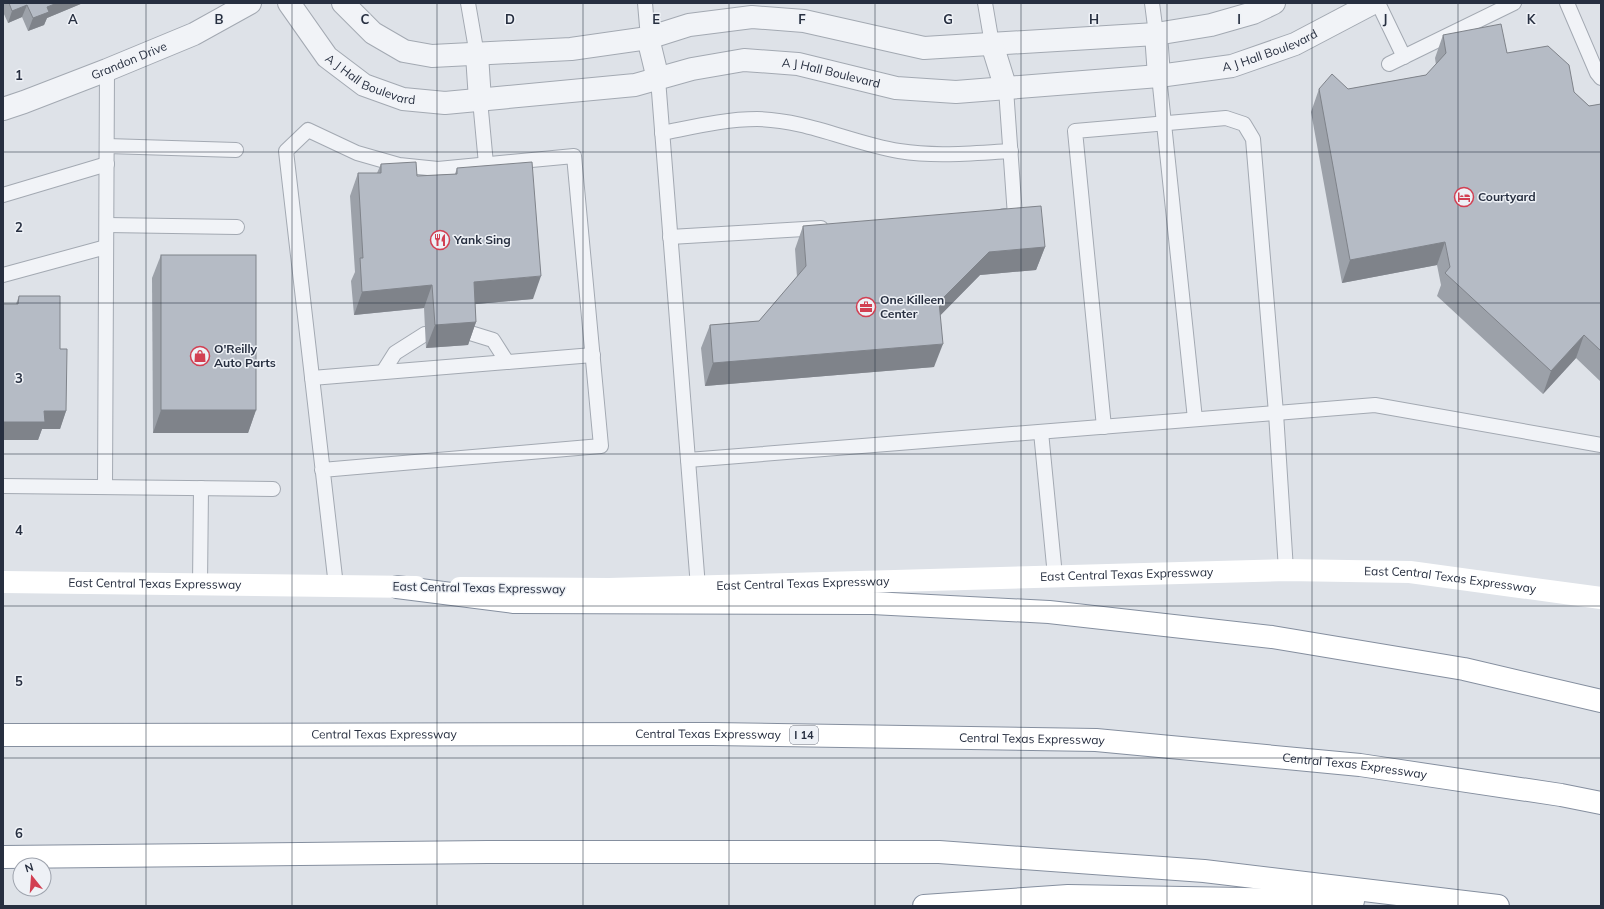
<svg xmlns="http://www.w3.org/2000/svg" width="1604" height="909" font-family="Mulish,sans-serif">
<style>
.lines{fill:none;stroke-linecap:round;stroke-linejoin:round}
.service-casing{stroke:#a3a9b2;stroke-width:16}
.minor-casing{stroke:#a3a9b2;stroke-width:24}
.motorway-casing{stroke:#858f9f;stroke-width:24}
.service{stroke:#f1f3f7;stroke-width:14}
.minor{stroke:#f1f3f7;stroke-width:22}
.secondary{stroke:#fff;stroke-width:22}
.motorway{stroke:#fff;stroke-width:22}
.wall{fill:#9ca1a9}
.shaded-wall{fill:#7f838a}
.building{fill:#b5bbc5;stroke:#7f838a}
.grid{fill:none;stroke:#272f40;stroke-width:1;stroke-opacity:0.55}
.labels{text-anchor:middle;stroke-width:3;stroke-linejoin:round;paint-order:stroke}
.shield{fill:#eef1f6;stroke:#636977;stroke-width:1}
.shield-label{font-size:11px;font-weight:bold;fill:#272f40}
.street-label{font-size:12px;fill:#272f40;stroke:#eef1f6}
.poi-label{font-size:12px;font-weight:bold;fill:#272f40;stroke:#eef1f6;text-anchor:start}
.grid-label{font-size:13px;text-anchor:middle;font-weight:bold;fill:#272f40;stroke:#eef1f6;stroke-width:3;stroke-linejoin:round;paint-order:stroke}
</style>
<rect width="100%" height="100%" fill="#dee2e8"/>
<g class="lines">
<defs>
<g id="service">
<path d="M468,3L477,55"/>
<path d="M645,3L648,38"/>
<path d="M985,3L992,44"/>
<path d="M1152,3L1156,34"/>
<path d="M1378,3L1404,57"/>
<path d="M1567,3L1597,73L1601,78"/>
<path d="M1389,64L1514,3"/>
<path d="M1159,76L1195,419"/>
<path d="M658,79L698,587"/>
<path d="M480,100L486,164"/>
<path d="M662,133C693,127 725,119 757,119C807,120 851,143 899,151C936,157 973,153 1011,151"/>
<path d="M107,146L236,150"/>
<path d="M3,195L107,164"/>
<path d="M1004,216H1015L1006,89"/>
<path d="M107,225L237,227"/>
<path d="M670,237L821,228"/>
<path d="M3,275L106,247"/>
<path d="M467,332L493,340L507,362"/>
<path d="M383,372L395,353L425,334"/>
<path d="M312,378L593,355"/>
<path d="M1104,427L1075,131L1226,118L1244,124L1253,139L1276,413L1286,570"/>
<path d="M1041,432L1055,576"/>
<path d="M688,460L1375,405L1601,445"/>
<path d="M322,470L601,446L574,156L438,169L399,165L357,153L308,130L286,151L336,586"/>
<path d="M3,486L273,489"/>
<path d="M105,487L107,70"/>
<path d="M200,585L201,488"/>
</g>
<g id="minor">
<path id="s1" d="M289,3L327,57L364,85L403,99L445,103L635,85L692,69L744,60L798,64L896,88L956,92L1159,76L1232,66L1295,44L1373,3"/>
<path d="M343,3L373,33L404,51L432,56L571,49L648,38L689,25L752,17L804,21L924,48L1156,34L1211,25L1253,13L1274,3"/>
<path d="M1156,34L1159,76"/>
<path d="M648,38L658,79"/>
<path d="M992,44L1006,89"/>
<path d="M477,55L480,100"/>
<path id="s2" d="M3,109L24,102L107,70L194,34L250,3"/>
</g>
<g id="motorway">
<path d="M397,587L514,602L872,603L1049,612L1272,637L1464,669L1601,701"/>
<path id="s5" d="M3,735L712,734L1096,740L1360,765L1561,795L1601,803"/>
<path d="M3,857L487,852H939L1204,871L1498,906"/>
<path d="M924,906L1068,896L1353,901"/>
</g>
</defs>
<use href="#service" class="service-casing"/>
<use href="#minor" class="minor-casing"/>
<use href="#motorway" class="motorway-casing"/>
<use href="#service" class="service"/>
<use href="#minor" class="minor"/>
<g class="secondary">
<path id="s3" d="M3,582L416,587"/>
<path id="s4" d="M460,588L609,589L1286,570L1410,572L1601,598"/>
</g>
<use href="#motorway" class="motorway"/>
</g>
<g class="wall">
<path d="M3,3H83L47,18L44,25L28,31L22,17L8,23L3,12Z"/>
<path d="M1443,35L1507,53L1574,92L1589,106L1601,104V382L1576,358L1543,394L1437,296L1441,285L1437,265L1342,283L1311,112L1319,89H1348L1426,75L1436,65L1435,58Z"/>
<path d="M381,164L417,176L455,174L457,168L533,299L475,304L476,322L468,345L426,348L424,308L354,315L351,281L355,272L350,196L358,173H377Z"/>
<path d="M803,226L1045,247L1036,270L980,275L940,315L934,367L705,386L701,348L710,325L759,321L797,277L795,249Z"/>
<path d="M161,255L256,410L248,433H153L152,278Z"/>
<path d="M19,296L60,349L66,411L60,429H42L38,440H3V304H16Z"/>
</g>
<g class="shaded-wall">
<path d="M57,3H83L47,18L44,25L28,31L33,18L47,7Z"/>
<path d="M511,3H522L510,4Z"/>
<path d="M27,5L22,17L8,23L12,11Z"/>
<path d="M1445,242L1437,265L1342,283L1350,260Z"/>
<path d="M1045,247L1036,270L980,275L931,325L939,302L989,252Z"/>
<path d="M541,276L533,299L466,305L474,282Z"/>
<path d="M432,285L424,308L354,315L362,292Z"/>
<path d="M476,322L468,345L426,348L435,325Z"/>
<path d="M1584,335L1576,358L1543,394L1551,371Z"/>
<path d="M943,344L934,367L705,386L713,363Z"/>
<path d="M161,410H256L248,433H153Z"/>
<path d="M44,411H66L60,429H42L38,440H3V422Z"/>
</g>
<g class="building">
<path d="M9,3H57L47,7L49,12L33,18L27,5L12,11Z"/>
<path d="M1501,24L1507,53L1548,46L1569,65L1574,92L1589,106L1601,104V351L1584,335L1551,371L1445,273L1450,267L1445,242L1350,260L1319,89L1332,74L1348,89L1426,75L1446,53L1443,35Z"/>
<path d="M416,162L417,176L457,174V168L532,162L541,276L474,282L476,322L435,325L432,285L362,292L360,258H363L358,173H381V164Z"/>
<path d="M1041,206L1045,247L989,252L939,302L943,344L713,363L710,325L759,321L806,266L803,226Z"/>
<rect x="161" y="255" width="95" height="155"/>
<path d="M19,296H60V349H67L66,411H44L45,422H3V304H18Z"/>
</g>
<path class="grid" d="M146,3V906M292,3V906M437,3V906M583,3V906M729,3V906M875,3V906M1021,3V906M1167,3V906M1312,3V906M1458,3V906M3,152H1601M3,303H1601M3,454H1601M3,606H1601M3,758H1601"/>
<defs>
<symbol id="hotel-ring" viewBox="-11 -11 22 22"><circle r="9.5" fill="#eef1f6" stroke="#d23f52" stroke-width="1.5"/><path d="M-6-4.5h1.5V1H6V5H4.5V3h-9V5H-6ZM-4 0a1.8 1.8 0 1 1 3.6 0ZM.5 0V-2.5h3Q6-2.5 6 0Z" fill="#d23f52"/></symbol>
<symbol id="restaurant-ring" viewBox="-11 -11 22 22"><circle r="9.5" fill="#eef1f6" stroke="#d23f52" stroke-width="1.5"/><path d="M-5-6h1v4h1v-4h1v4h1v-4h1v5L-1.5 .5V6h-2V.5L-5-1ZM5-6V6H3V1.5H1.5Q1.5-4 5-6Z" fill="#d23f52"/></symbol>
<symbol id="office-ring" viewBox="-11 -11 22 22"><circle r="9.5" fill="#eef1f6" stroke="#d23f52" stroke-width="1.5"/><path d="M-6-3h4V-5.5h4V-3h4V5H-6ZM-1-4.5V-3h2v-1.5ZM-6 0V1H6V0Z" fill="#d23f52"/></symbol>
<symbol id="shop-ring" viewBox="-11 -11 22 22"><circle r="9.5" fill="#eef1f6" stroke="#d23f52" stroke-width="1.5"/><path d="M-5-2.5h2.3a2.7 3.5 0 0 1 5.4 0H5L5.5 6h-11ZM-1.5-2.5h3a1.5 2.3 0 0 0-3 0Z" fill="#d23f52"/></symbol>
</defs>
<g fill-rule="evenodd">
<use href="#hotel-ring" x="1453" y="186" width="22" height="22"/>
<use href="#restaurant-ring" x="429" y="229" width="22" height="22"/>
<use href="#office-ring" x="855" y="296" width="22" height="22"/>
<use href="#shop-ring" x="189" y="345" width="22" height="22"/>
</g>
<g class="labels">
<rect class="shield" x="790" y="726" width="28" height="18" rx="3"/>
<g class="shield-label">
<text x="804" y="739">I 14</text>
</g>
<g class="street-label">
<text dy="4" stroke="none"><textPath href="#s1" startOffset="1032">A J Hall Boulevard</textPath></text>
<text dy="4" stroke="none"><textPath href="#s2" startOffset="135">Grandon Drive</textPath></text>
<text dy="4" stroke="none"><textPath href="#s1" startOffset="587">A J Hall Boulevard</textPath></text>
<text dy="4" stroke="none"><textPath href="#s1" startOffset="116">A J Hall Boulevard</textPath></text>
<text dy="4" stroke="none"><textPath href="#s4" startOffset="667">East Central Texas Expressway</textPath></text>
<text dy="4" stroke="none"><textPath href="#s4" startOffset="991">East Central Texas Expressway</textPath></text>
<text dy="4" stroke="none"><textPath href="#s4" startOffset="343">East Central Texas Expressway</textPath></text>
<text dy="4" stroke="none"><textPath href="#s3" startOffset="152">East Central Texas Expressway</textPath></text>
<text transform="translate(479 588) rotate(1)" y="4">East Central Texas Expressway</text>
<text dy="4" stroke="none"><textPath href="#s5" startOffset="381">Central Texas Expressway</textPath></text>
<text dy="4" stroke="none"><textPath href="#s5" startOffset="705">Central Texas Expressway</textPath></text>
<text dy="4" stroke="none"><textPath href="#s5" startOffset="1029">Central Texas Expressway</textPath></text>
<text dy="4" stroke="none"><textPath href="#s5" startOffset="1353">Central Texas Expressway</textPath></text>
</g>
<g class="poi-label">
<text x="1478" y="201">Courtyard</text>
<text x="454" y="244">Yank Sing</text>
<text x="880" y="304">One Killeen<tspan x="880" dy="14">Center</tspan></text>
<text x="214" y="353">O'Reilly<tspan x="214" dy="14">Auto Parts</tspan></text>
</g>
</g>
<g class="grid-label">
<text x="73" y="24">A</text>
<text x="219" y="24">B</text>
<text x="365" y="24">C</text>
<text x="510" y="24">D</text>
<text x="656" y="24">E</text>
<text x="802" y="24">F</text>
<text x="948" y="24">G</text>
<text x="1094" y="24">H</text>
<text x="1239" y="24">I</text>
<text x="1385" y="24">J</text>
<text x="1531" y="24">K</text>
<text x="19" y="80">1</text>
<text x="19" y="232">2</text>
<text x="19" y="383">3</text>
<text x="19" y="535">4</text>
<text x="19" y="686">5</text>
<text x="19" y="838">6</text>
</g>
<rect width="1604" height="909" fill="none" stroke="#272f40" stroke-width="8"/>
<g transform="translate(32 877) rotate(343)"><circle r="19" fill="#eef1f6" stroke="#9ea3ad"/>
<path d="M0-3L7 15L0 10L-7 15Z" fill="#d23f52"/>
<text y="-6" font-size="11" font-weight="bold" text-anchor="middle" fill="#272f40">N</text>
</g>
</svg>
